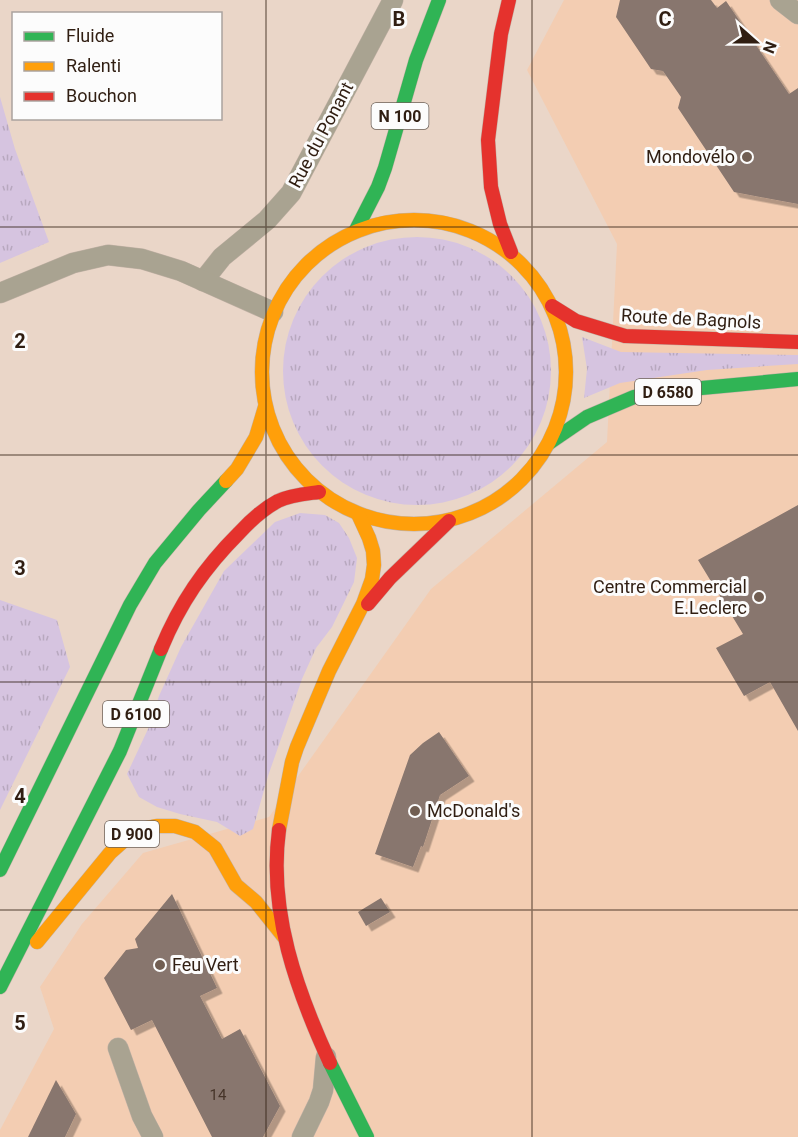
<svg xmlns="http://www.w3.org/2000/svg" width="798" height="1137" font-family="Roboto,sans-serif">
<style>
.built{fill:#f3cdb2}
.grass{fill:url(#grass-tufts)}
.building{fill:#88766e;filter:url(#shadow)}
.lines{fill:none;stroke-linecap:round;stroke-linejoin:round}
.street-casing{stroke:#c2b2a6;stroke-width:21}
.fast-casing{stroke:#c2b2a6;stroke-width:15}
.slow-casing{stroke:#c2b2a6;stroke-width:15}
.jam-casing{stroke:#c2b2a6;stroke-width:15}
.street{stroke:#a9a391;stroke-width:20}
.fast{stroke:#30b455;stroke-width:14}
.slow{stroke:#ff9f0a;stroke-width:14}
.jam{stroke:#e5322d;stroke-width:14}
.grid{fill:none;stroke:#301e12;stroke-width:1.5;stroke-opacity:0.55}
.poi-dot{fill:#715e52;stroke:#fcfcfc;stroke-width:2}
.labels{text-anchor:middle;stroke-width:6;stroke-linejoin:round;paint-order:stroke}
.number-label{font-size:15px;fill:#463429}
.shield{fill:#fcfcfc;stroke:#6d6158;stroke-width:1.5}
.shield-label{font-size:16px;font-weight:bold;fill:#301e12}
.street-label{font-size:18px;fill:#301e12;stroke:#fcfcfc}
.poi-label{font-size:18px;fill:#301e12;stroke:#fcfcfc;text-anchor:end}
.grid-label{font-size:20px;text-anchor:middle;font-weight:bold;fill:#301e12;stroke:#fcfcfc;stroke-width:6;stroke-linejoin:round;paint-order:stroke}
</style>
<defs>
<pattern id="grass-tufts" width="24" height="20" patternUnits="userSpaceOnUse" patternTransform="scale(1.5)"><rect width="24" height="20" fill="#d6c4e0"/><path d="M3 7l-1-3M5 7V3M7 7l1-3M15 17l-1-3M17 17v-4M19 17l1-3" fill="none" stroke="#b8a8bf"/></pattern>
<filter id="shadow"><feDropShadow dx="5.5" dy="5.5" stdDeviation="0" flood-color="#0004"/></filter>
</defs>
<rect width="100%" height="100%" fill="#ead6c8"/>
<path class="built" d="M564,0H798V1137H0V1130L54,1029L40,987L82,924L143,853L269,817L431,589L607,442L617,244L527,70Z"/>
<g class="grass">
<path d="M0,97L15,149L49,242L0,263Z"/>
<circle cx="417" cy="371" r="134"/>
<path d="M582,337L621,352L798,355V364L707,370L620,383L584,398L587,369Z"/>
<path d="M300,513L325,515L339,523L349,538L357,558L354,582L332,627L316,648L302,679L268,776L253,829L240,836L217,822L180,814L157,807L139,797L127,774L148,729L159,696L181,647L224,571L275,522Z"/>
<path d="M0,600L57,620L70,667L0,810Z"/>
</g>
<g class="building">
<path d="M620,0H711L717,8L726,1L789,94L798,88V204L734,192L678,108L681,97L663,71L651,69L616,17Z"/>
<path d="M798,505V731L770,682L744,696L716,648L743,634L698,560Z"/>
<path d="M439,732L469,776L440,795L423,847L421,846L413,867L375,854L410,755L423,743Z"/>
<path d="M172,894L217,988L200,996L222,1039L240,1029L280,1106L263,1137H212L152,1020L131,1030L104,978L126,950L138,948L135,939Z"/>
<path d="M381,898L390,912L366,926L358,912Z"/>
<path d="M56,1080L76,1114L65,1137H28Z"/>
</g>
<g class="lines">
<defs>
<g id="street">
<path d="M780,0L798,14"/>
<path d="M203,281L222,257L267,220L291,193L393,0"/>
<path d="M0,293L73,263L108,255L142,259L181,271L273,312"/>
<path d="M118,1048L142,1116L153,1137"/>
<path d="M302,1137L319,1102L323,1090L326,1057"/>
</g>
<g id="fast">
<path d="M356,230L378,187L385,168L416,60L439,0"/>
<path d="M549,443L587,417L634,397L680,390L798,379"/>
<path d="M0,870L130,605L155,563L199,510L226,481"/>
<path d="M0,987L120,751L161,649"/>
<path d="M330,1063L367,1137"/>
</g>
<g id="slow">
<circle cx="414" cy="372" r="152"/>
<path d="M226,481L237,469L256,437L265,407"/>
<path d="M279,830L292,762L297,747L329,671L363,604L372,579L374,565L373,551L369,538L358,514"/>
<path d="M37,942L110,853L136,830L157,826H175L195,832L215,848L236,885L256,902L284,937"/>
</g>
<g id="jam">
<path d="M509,0L501,34L488,140L491,187L500,224L511,252"/>
<path d="M552,306L576,321L625,336L798,342"/>
<path d="M368,604L390,578L449,521"/>
<path d="M161,649C180,603 204,568 239,533C250,521 263,509 278,501C291,495 305,494 319,492"/>
<path d="M279,830C268,912 297,991 330,1063"/>
</g>
</defs>
<use href="#street" class="street-casing"/>
<use href="#fast" class="fast-casing"/>
<use href="#slow" class="slow-casing"/>
<use href="#jam" class="jam-casing"/>
<use href="#street" class="street"/>
<use href="#fast" class="fast"/>
<use href="#slow" class="slow"/>
<use href="#jam" class="jam"/>
</g>
<path class="grid" d="M266,0V1137M532,0V1137M0,227H798M0,455H798M0,682H798M0,910H798"/>
<g class="poi-dot">
<circle cx="747" cy="157" r="6"/>
<circle cx="759" cy="597" r="6"/>
<circle cx="415" cy="811" r="6"/>
<circle cx="160" cy="965" r="6"/>
</g>
<g class="labels">
<g class="number-label">
<text x="218" y="1100">14</text>
</g>
<g class="shield">
<rect x="371.5" y="103" width="57" height="26" rx="4.5"/>
<rect x="635" y="379" width="66" height="26" rx="4.5"/>
<rect x="103" y="701" width="66" height="26" rx="4.5"/>
<rect x="105" y="821" width="54" height="26" rx="4.5"/>
</g>
<g class="shield-label">
<text x="400" y="122">N 100</text>
<text x="668" y="398">D 6580</text>
<text x="136" y="720">D 6100</text>
<text x="132" y="840">D 900</text>
</g>
<g class="street-label">
<text transform="translate(321 135) rotate(-62)" y="6">Rue du Ponant</text>
<text transform="translate(691 319) rotate(3)" y="6">Route de Bagnols</text>
</g>
<g class="poi-label">
<text x="735" y="163">Mondovélo</text>
<text x="747" y="593">Centre Commercial<tspan x="747" dy="21">E.Leclerc</tspan></text>
<text x="427" y="817" text-anchor="start">McDonald's</text>
<text x="172" y="971" text-anchor="start">Feu Vert</text>
</g>
</g>
<g class="grid-label">
<text x="399" y="26">B</text>
<text x="665" y="26">C</text>
<text x="20" y="348">2</text>
<text x="20" y="575">3</text>
<text x="20" y="803">4</text>
<text x="20" y="1030">5</text>
</g>
<rect x="12" y="12" width="210" height="108" fill="#fcfcfc" stroke="#aaa39e" stroke-width="1.5"/>
<rect x="24" y="32" width="30" height="9" fill="#30b455" stroke="#aaa39e" stroke-width="1.5"/>
<text x="66" y="42" font-size="18" fill="#301e12">Fluide</text>
<rect x="24" y="62" width="30" height="9" fill="#ff9f0a" stroke="#aaa39e" stroke-width="1.5"/>
<text x="66" y="72" font-size="18" fill="#301e12">Ralenti</text>
<rect x="24" y="92" width="30" height="9" fill="#e5322d" stroke="#aaa39e" stroke-width="1.5"/>
<text x="66" y="102" font-size="18" fill="#301e12">Bouchon</text>
<g transform="translate(756 42) rotate(111)" stroke="#fcfcfc" stroke-width="4.5" paint-order="stroke">
<path d="M0-4.5L10 22L0 15L-10 22Z" fill="#301e12"/>
<text y="-9" font-size="16" font-weight="bold" text-anchor="middle" fill="#301e12">N</text>
</g>
</svg>
